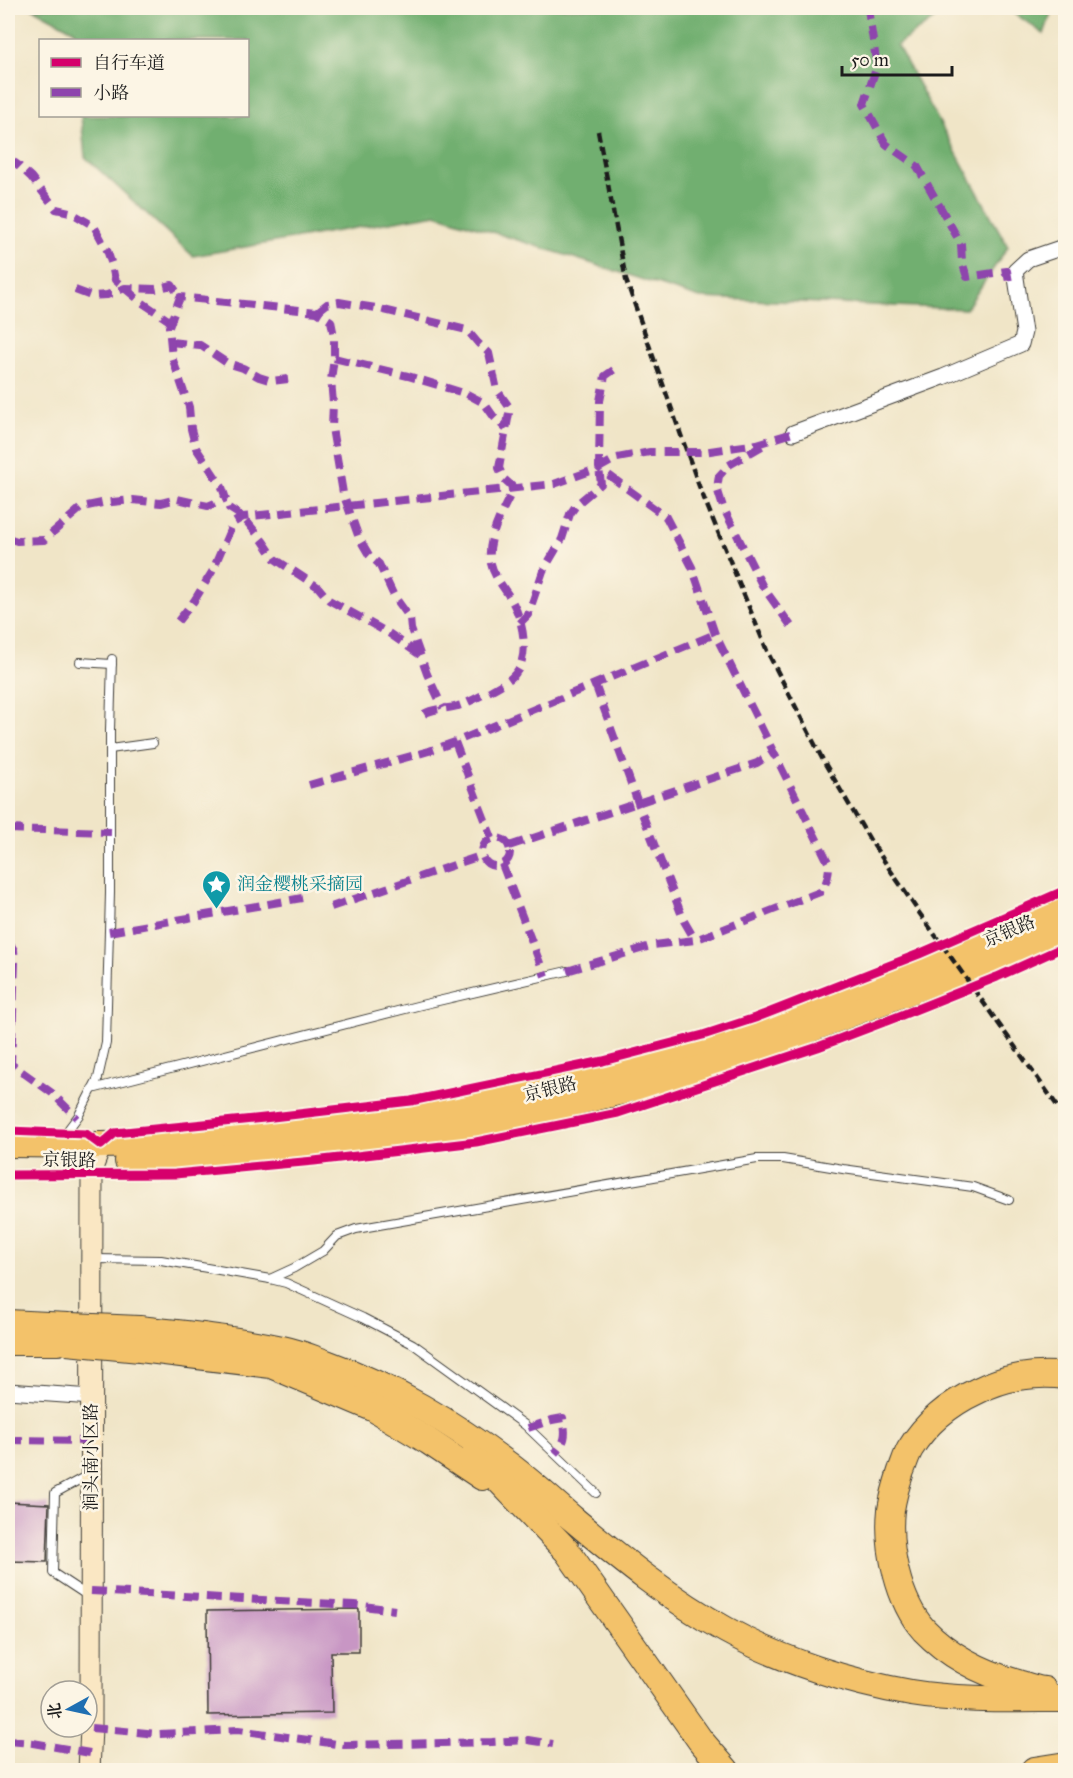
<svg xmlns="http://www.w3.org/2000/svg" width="1073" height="1778" font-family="'IM FELL Great Primer','Noto Serif SC',serif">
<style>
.forest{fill:#71af6f;stroke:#466646;stroke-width:1.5}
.building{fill:#c896c4}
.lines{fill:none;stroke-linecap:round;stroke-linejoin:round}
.lane-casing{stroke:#3c3a36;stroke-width:10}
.street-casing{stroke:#3c3a36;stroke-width:17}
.secondary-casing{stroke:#3c3a36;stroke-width:23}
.highway-casing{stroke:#3c3a36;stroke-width:28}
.lane{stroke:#fff;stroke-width:8}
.street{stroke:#fff;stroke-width:15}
.secondary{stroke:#fae7c3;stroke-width:21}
.highway{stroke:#f3c26a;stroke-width:26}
.rail{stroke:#1c1c1c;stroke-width:4.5;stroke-dasharray:9 4.5;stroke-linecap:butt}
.highway-bridge-casing{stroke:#3c3a36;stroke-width:28;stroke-linecap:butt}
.highway-bridge{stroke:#f3c26a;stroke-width:26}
.quiet{stroke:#8e44ad;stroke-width:8;stroke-dasharray:15 8;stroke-linecap:butt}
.cycleway-casing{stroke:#fcf5e5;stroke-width:13}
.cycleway{stroke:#d6006c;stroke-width:9}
.labels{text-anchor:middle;stroke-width:5;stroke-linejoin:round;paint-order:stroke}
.culture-label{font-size:18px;fill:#0d838f;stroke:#fcf5e5;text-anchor:start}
.street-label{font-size:18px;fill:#1c1c1c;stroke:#fcf5e5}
</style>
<rect width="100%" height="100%" fill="#fcf5e5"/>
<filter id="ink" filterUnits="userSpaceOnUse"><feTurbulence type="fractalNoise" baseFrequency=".0167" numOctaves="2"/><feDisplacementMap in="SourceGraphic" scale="12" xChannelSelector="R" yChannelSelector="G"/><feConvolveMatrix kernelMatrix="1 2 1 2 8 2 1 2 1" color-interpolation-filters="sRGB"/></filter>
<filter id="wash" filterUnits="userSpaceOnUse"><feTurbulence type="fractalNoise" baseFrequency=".008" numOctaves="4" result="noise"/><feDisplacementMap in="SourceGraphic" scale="24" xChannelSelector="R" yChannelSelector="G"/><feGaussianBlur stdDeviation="1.35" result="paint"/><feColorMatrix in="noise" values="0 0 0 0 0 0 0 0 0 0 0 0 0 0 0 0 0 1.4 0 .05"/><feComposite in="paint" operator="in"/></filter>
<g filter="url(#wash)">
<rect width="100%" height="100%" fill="#f0e5c7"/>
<g class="forest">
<path d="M32,8H950L897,45L1008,247L966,309L700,298L436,214L193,256L85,157L81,116H248V40H76L75,31Z"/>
<path d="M1007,8H1053L1044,34Z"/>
</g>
<g id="blocks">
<g class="building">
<path d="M8,1502L49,1504L47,1562L8,1561Z"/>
<path d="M359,1609V1652H331L332,1713L208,1715L207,1611Z"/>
</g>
</g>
</g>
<g filter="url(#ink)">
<use href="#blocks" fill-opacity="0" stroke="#3c3a36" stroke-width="1.5"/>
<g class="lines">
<defs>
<g id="lane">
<path d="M80,662L112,664"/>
<path d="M110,749L153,743"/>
<path d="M92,1089L421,1005L567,971"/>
<path d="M61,1139L79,1115L98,1078L106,1043L110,893V730L112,659"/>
<path d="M94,1259L161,1260L270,1279L286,1283L363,1318L413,1344L525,1425L596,1493"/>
<path d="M270,1279L294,1268L323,1251L337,1236L356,1229L757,1159H783L843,1169L973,1187L1009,1200"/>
<path d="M88,1596L53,1573L55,1493L90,1474"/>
</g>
<g id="street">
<path d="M793,433L943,377L1021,344L1024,332L1015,271L1028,259L1066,246"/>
<path d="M8,1391L92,1397"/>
</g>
<path id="secondary" d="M89,1770L91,1728L92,1174V1168L101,1145"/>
<g id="highway">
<path d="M8,1144L101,1145L181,1143L282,1134L394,1120L444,1113L501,1101L617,1073L724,1042L986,942L1066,907"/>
<path d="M128,1161H182L284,1153L397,1138L505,1119L622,1091L730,1060L993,959L1066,927"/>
<path d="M8,1323L68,1326"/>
<path d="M139,1329C187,1334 235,1339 282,1349C297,1352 312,1358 326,1363C395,1388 451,1422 510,1466C531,1482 552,1501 573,1519C621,1559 671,1600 726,1630C782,1661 849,1682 911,1693C960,1701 1016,1699 1066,1699"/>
<path d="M8,1342H58"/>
<path d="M140,1349L271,1365L373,1408L428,1441L482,1477"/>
<path d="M471,1459L493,1474L567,1551L700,1740L726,1770"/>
<path d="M1044,1690C1035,1689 1027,1686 1018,1683C983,1673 950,1657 924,1630C898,1601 887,1548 891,1510C893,1497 897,1483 901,1471C904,1464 906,1456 910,1449C926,1423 949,1404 977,1391C1004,1377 1036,1372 1066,1376"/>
<path d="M1034,1770L1066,1765"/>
</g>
</defs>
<use href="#lane" class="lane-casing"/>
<use href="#street" class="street-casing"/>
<use href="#secondary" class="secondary-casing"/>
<use href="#highway" class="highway-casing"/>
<use href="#lane" class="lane"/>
<use href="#street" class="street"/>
<use href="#secondary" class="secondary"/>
<use href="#highway" class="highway"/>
<path class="rail" d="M598,131L626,280L699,486L768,653L824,762L870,840L920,914L1066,1118"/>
<defs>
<g id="highway-bridge">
<path d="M71,1326L139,1329"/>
<path d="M67,1342L140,1349"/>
</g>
</defs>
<use href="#highway-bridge" class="highway-bridge-casing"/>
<use href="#highway-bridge" class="highway-bridge"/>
<g class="quiet">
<path d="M873,8L868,9L877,66L864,104L886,144L917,166L961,244L962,262L967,277L1007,271L1010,288"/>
<path d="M8,158L18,165L31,177L56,209L70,212L94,226L107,250L112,265L115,280L140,301L171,322"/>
<path d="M75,290L91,296L107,295L125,288L155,289L172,285L180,297"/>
<path d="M317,312L327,304L339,302L376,308L467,330L478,343L489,353L497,390L510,408L499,468L504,479L514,488C505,506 488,536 490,557C491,576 506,588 514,605C524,625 531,662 511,678C504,684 467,704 458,706C445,710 431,707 420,717"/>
<path d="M170,342L200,345L227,363L243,368L259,377L272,381L288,379"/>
<path d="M334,358L408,376L467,394L484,403L494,417L506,429"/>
<path d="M762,446L729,465L719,476L717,488L723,507L763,587L794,630"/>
<path d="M8,538L17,541L44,540L82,507L102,503L133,500L161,503L177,499L208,506L226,498"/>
<path d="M178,621L194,601L212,572L233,523L243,517L554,484L599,468L617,458L650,452H703L757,444L793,433"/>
<path d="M520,623L528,615L543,571L562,539L570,514L577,504L601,484L599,468"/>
<path d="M420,655L390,634L329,600L318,587L275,559L263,541L243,517L229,508L222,487L196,448L191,429L189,407L172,357L169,327L180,297L317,312L331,321L334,336V358L331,380L333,403L332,428L343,493L359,538L369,555L379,564L394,596L410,618L411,629L427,674L443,708"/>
<path d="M595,684L638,803L684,921L695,940"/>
<path d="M455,742L492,838"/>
<path d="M309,785L429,751L455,742L715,634"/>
<path d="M8,829L111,832"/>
<circle cx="496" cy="852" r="14"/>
<path d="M509,846L757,763L774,752"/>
<path d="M502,864L545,976"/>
<path d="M331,907L483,855"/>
<path d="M109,932L302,898"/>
<path d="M8,941L14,950L15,963L11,1064L52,1093L77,1118"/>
<path d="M567,971L654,945L695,940L820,892C827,884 829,875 829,864L715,634L692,567L666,517L599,468L600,401L605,376L615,369"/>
<path d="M528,1428L552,1420L563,1418C566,1435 567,1440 555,1453"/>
<path d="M8,1440L91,1441"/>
<path d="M91,1591L355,1605L395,1610"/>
<path d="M91,1728L158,1734L238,1730L344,1745L492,1742L528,1740L553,1744"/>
<path d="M8,1741L33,1743L90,1753"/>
</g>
<defs>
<g id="cycleway">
<path d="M8,1131L86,1134L101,1145L115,1133L264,1118L411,1101L603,1061L703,1035L755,1018L919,954L1066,890"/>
<path d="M8,1175L175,1174L314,1161L476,1142L618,1113L818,1047L897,1017L997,977L1066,946"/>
</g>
</defs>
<use href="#cycleway" class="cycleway-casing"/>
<use href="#cycleway" class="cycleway"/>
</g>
</g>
<defs>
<symbol id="sight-pin" viewBox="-11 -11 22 30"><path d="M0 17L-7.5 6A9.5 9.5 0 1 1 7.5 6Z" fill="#0f9aa8" stroke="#fcf5e5"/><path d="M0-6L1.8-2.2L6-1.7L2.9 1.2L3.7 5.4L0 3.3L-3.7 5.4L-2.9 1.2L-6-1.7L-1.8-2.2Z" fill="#fff"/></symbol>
</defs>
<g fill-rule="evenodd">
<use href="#sight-pin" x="200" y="868" width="33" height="45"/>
</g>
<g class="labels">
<g class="culture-label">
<text x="237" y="890">润金樱桃采摘园</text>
</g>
<g class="street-label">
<text transform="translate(1009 931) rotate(-23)" y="6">京银路</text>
<text transform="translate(550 1089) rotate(-14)" y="6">京银路</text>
<text transform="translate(69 1160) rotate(1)" y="6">京银路</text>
<text transform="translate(91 1457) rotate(-90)" y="6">涧头南小区路</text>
</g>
</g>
<rect width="1073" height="1778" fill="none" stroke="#fcf5e5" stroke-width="30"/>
<rect x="39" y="39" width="210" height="78" fill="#fcf5e5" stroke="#a29e95" stroke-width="1.5"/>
<rect x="51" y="58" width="30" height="9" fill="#d6006c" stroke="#a29e95" stroke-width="1.5"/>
<text x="93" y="69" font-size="18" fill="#1c1c1c">自行车道</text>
<rect x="51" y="88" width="30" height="9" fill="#8e44ad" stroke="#a29e95" stroke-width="1.5"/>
<text x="93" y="99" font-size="18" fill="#1c1c1c">小路</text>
<g transform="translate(69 1709) rotate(262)"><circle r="28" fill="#fcf5e5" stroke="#a29e95" stroke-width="1.5"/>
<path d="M0-4.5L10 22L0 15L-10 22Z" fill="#1f6fb2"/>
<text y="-9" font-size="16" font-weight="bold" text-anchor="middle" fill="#1c1c1c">北</text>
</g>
<path d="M842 66v9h110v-9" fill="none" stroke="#1c1c1c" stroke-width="3"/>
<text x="851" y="66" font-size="18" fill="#1c1c1c" stroke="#fcf5e5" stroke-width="4.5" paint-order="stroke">50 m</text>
</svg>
